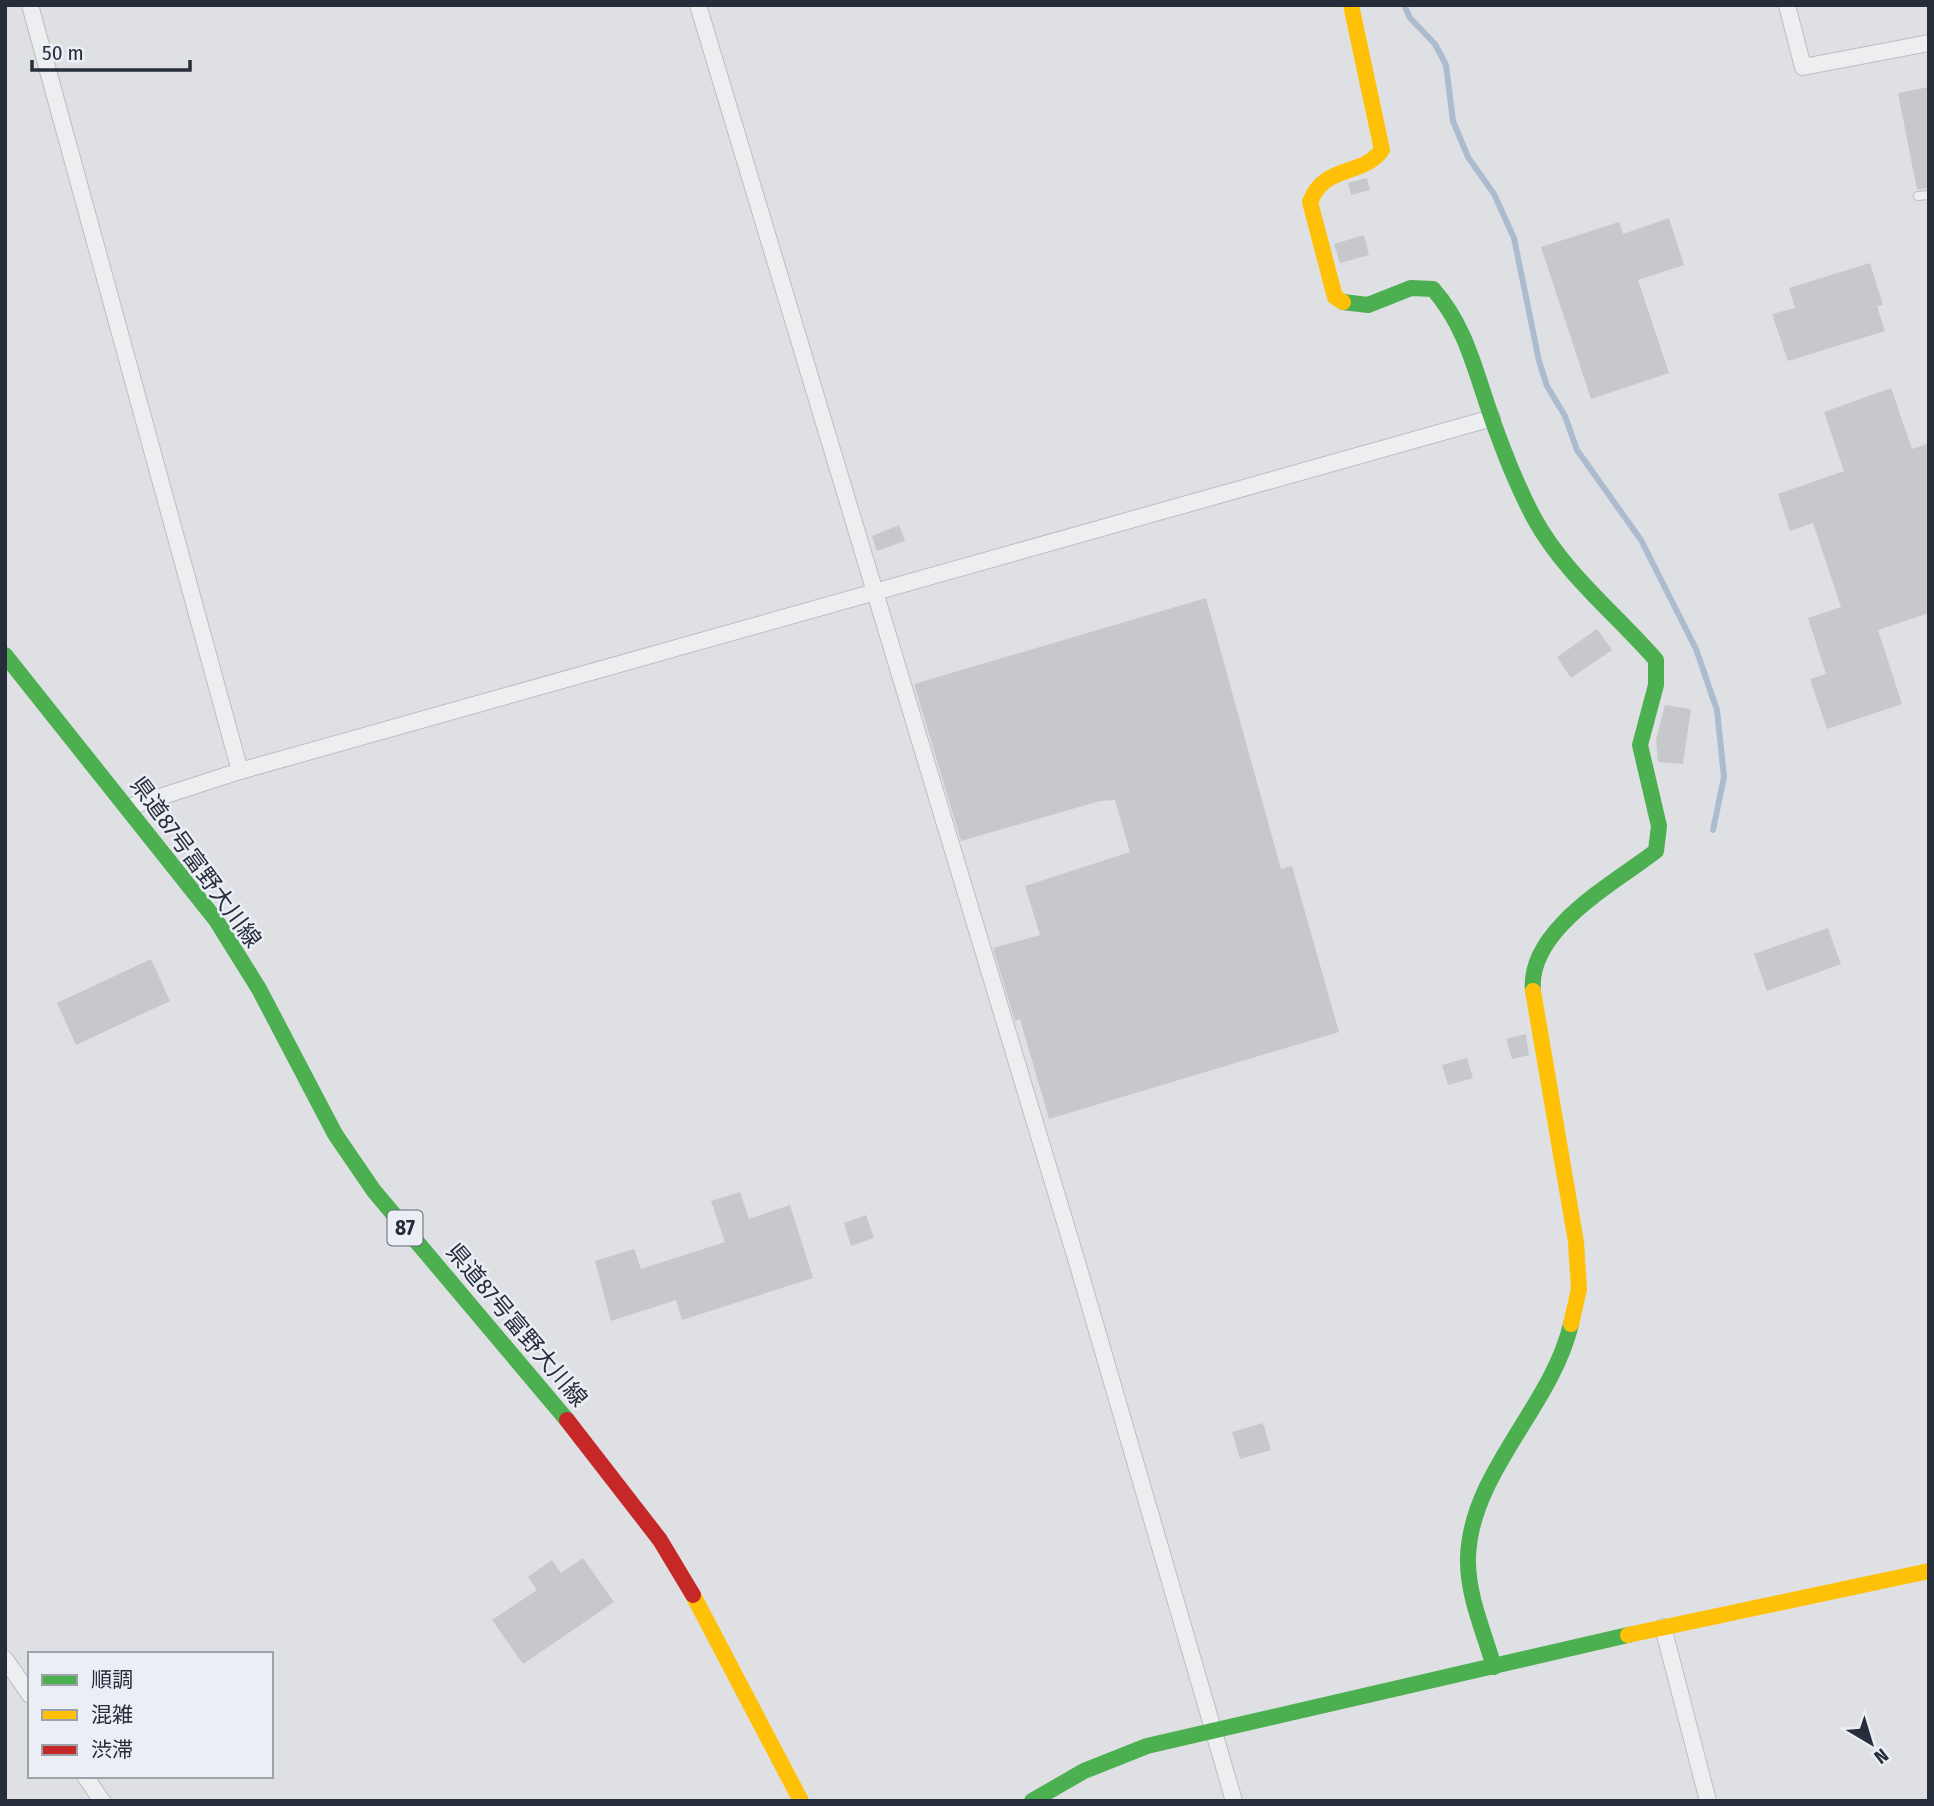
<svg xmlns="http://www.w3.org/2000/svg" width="1934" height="1806" font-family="'Fira Sans Condensed','Noto Sans JP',sans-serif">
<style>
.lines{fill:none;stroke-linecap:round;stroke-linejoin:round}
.stream{stroke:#acbccf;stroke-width:6}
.building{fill:#c6c8cc}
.lane-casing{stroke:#bcbec2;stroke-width:10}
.street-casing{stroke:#bcbec2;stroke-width:18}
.lane{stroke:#edeef0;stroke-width:8}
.street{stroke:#edeef0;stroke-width:16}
.fast{stroke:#4caf50;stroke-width:16}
.slow{stroke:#ffc107;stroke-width:16}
.jam{stroke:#c62828;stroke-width:16}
.labels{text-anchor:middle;stroke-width:5;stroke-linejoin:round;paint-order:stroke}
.shield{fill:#ebeef4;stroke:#616772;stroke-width:2}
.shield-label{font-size:21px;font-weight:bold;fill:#262d3b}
.street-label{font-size:23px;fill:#262d3b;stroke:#ebeef4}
</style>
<rect width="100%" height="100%" fill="#dee0e4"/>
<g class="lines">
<path class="stream" d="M1404,5L1410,18L1435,44L1446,65L1453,121L1468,157L1494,194L1514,238L1539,361L1547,386L1565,416L1577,450L1641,540L1696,649L1717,710L1724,777L1713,830"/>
</g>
<g class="building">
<path d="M1929,87V188L1917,190L1898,93Z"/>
<path d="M1367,178L1370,190L1351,195L1348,183Z"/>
<path d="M1669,218L1684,265L1638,280L1669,373L1591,399L1541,247L1619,222L1623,234Z"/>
<path d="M1364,235L1369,255L1340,263L1334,244Z"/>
<path d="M1870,263L1883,305L1877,306L1885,331L1788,361L1772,314L1795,308L1789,288Z"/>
<path d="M1891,388L1912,449L1929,443V613L1878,630L1902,704L1827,729L1810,679L1826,674L1808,618L1841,607L1813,523L1790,531L1778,494L1844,471L1824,412Z"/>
<path d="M899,525L905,541L877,551L872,536Z"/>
<path d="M1206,598L1281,869L1292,866L1339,1032L1049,1119L1020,1019L1015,1021L993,948L1040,935L1025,886L1130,852L1115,800L1100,801L961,841L914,684Z"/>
<path d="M1597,629L1612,650L1571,678L1557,657Z"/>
<path d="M1665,705L1691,709L1683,764L1658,762L1656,740Z"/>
<path d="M1828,928L1841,964L1767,991L1754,954Z"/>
<path d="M151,959L170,1001L76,1045L57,1003Z"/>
<path d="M1526,1034L1529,1055L1512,1059L1506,1039Z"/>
<path d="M1467,1058L1473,1078L1448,1085L1442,1065Z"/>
<path d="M740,1192L749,1219L790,1205L813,1278L682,1320L676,1300L611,1321L595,1261L634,1249L641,1269L725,1242L711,1201Z"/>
<path d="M866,1215L874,1238L851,1246L844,1223Z"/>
<path d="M1263,1423L1271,1450L1240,1459L1232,1432Z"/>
<path d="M583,1558L614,1602L523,1664L492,1620L537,1590L528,1577L552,1560L561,1573Z"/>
</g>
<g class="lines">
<defs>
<path id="lane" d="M1918,196L1929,195"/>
<g id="street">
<path d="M30,5L240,771"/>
<path d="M698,5L1077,1262L1234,1801"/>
<path d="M1787,5L1803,67L1929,43"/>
<path d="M129,807L240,771L1492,418"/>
<path d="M1663,1627L1708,1801"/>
<path d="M5,1659L30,1695"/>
<path d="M85,1776L102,1801"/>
</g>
</defs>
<use href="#lane" class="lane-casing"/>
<use href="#street" class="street-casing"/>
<use href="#lane" class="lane"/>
<use href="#street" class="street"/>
<g class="fast">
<path d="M1343,302L1368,305L1411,288L1433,289C1463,323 1473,362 1487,404C1500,443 1515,482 1534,518C1564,573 1615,613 1656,660V685L1640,745L1659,826L1656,851C1613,884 1527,930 1533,991"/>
<path d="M5,655L216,920L259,989L335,1134L374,1191L567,1420"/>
<path d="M1494,1667C1484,1632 1467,1595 1468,1558C1470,1473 1552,1406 1571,1324"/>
<path d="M1032,1801L1084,1771L1147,1746L1628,1635"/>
</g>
<g class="slow">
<path d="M1343,302L1335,297L1310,202C1324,164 1362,177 1382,150L1351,5"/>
<path d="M1533,991L1576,1242L1579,1289L1571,1324"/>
<path d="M693,1595L801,1801"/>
<path d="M1628,1635L1929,1571"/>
</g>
<path class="jam" d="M567,1420L660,1540L693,1595"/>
</g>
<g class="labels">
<rect class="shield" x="387.5" y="1210.5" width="35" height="35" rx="5"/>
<g class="shield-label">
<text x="405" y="1235">87</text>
</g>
<g class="street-label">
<text transform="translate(196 862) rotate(54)" y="8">県道87号富野大川線</text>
<text transform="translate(517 1325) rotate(50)" y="8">県道87号富野大川線</text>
</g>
</g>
<rect width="1934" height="1806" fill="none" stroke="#262d3b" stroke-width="14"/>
<rect x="28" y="1652" width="245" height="126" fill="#ebeef4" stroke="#9ca1aa" stroke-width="2"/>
<rect x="42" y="1675" width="35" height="10" fill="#4caf50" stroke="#9ca1aa" stroke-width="2"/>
<text x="91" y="1687" font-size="21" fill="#262d3b">順調</text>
<rect x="42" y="1710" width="35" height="10" fill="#ffc107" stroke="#9ca1aa" stroke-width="2"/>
<text x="91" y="1722" font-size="21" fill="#262d3b">混雑</text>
<rect x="42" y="1745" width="35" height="10" fill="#c62828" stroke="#9ca1aa" stroke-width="2"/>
<text x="91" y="1757" font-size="21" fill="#262d3b">渋滞</text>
<g transform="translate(1871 1743) rotate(142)" stroke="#ebeef4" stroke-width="5" paint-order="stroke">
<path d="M0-5L12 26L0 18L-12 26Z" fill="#262d3b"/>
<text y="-10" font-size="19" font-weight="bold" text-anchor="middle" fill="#262d3b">N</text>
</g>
<path d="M32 60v10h158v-10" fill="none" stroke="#262d3b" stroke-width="3.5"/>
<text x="42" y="60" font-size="21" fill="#262d3b" stroke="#ebeef4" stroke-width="5" paint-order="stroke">50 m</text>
</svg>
